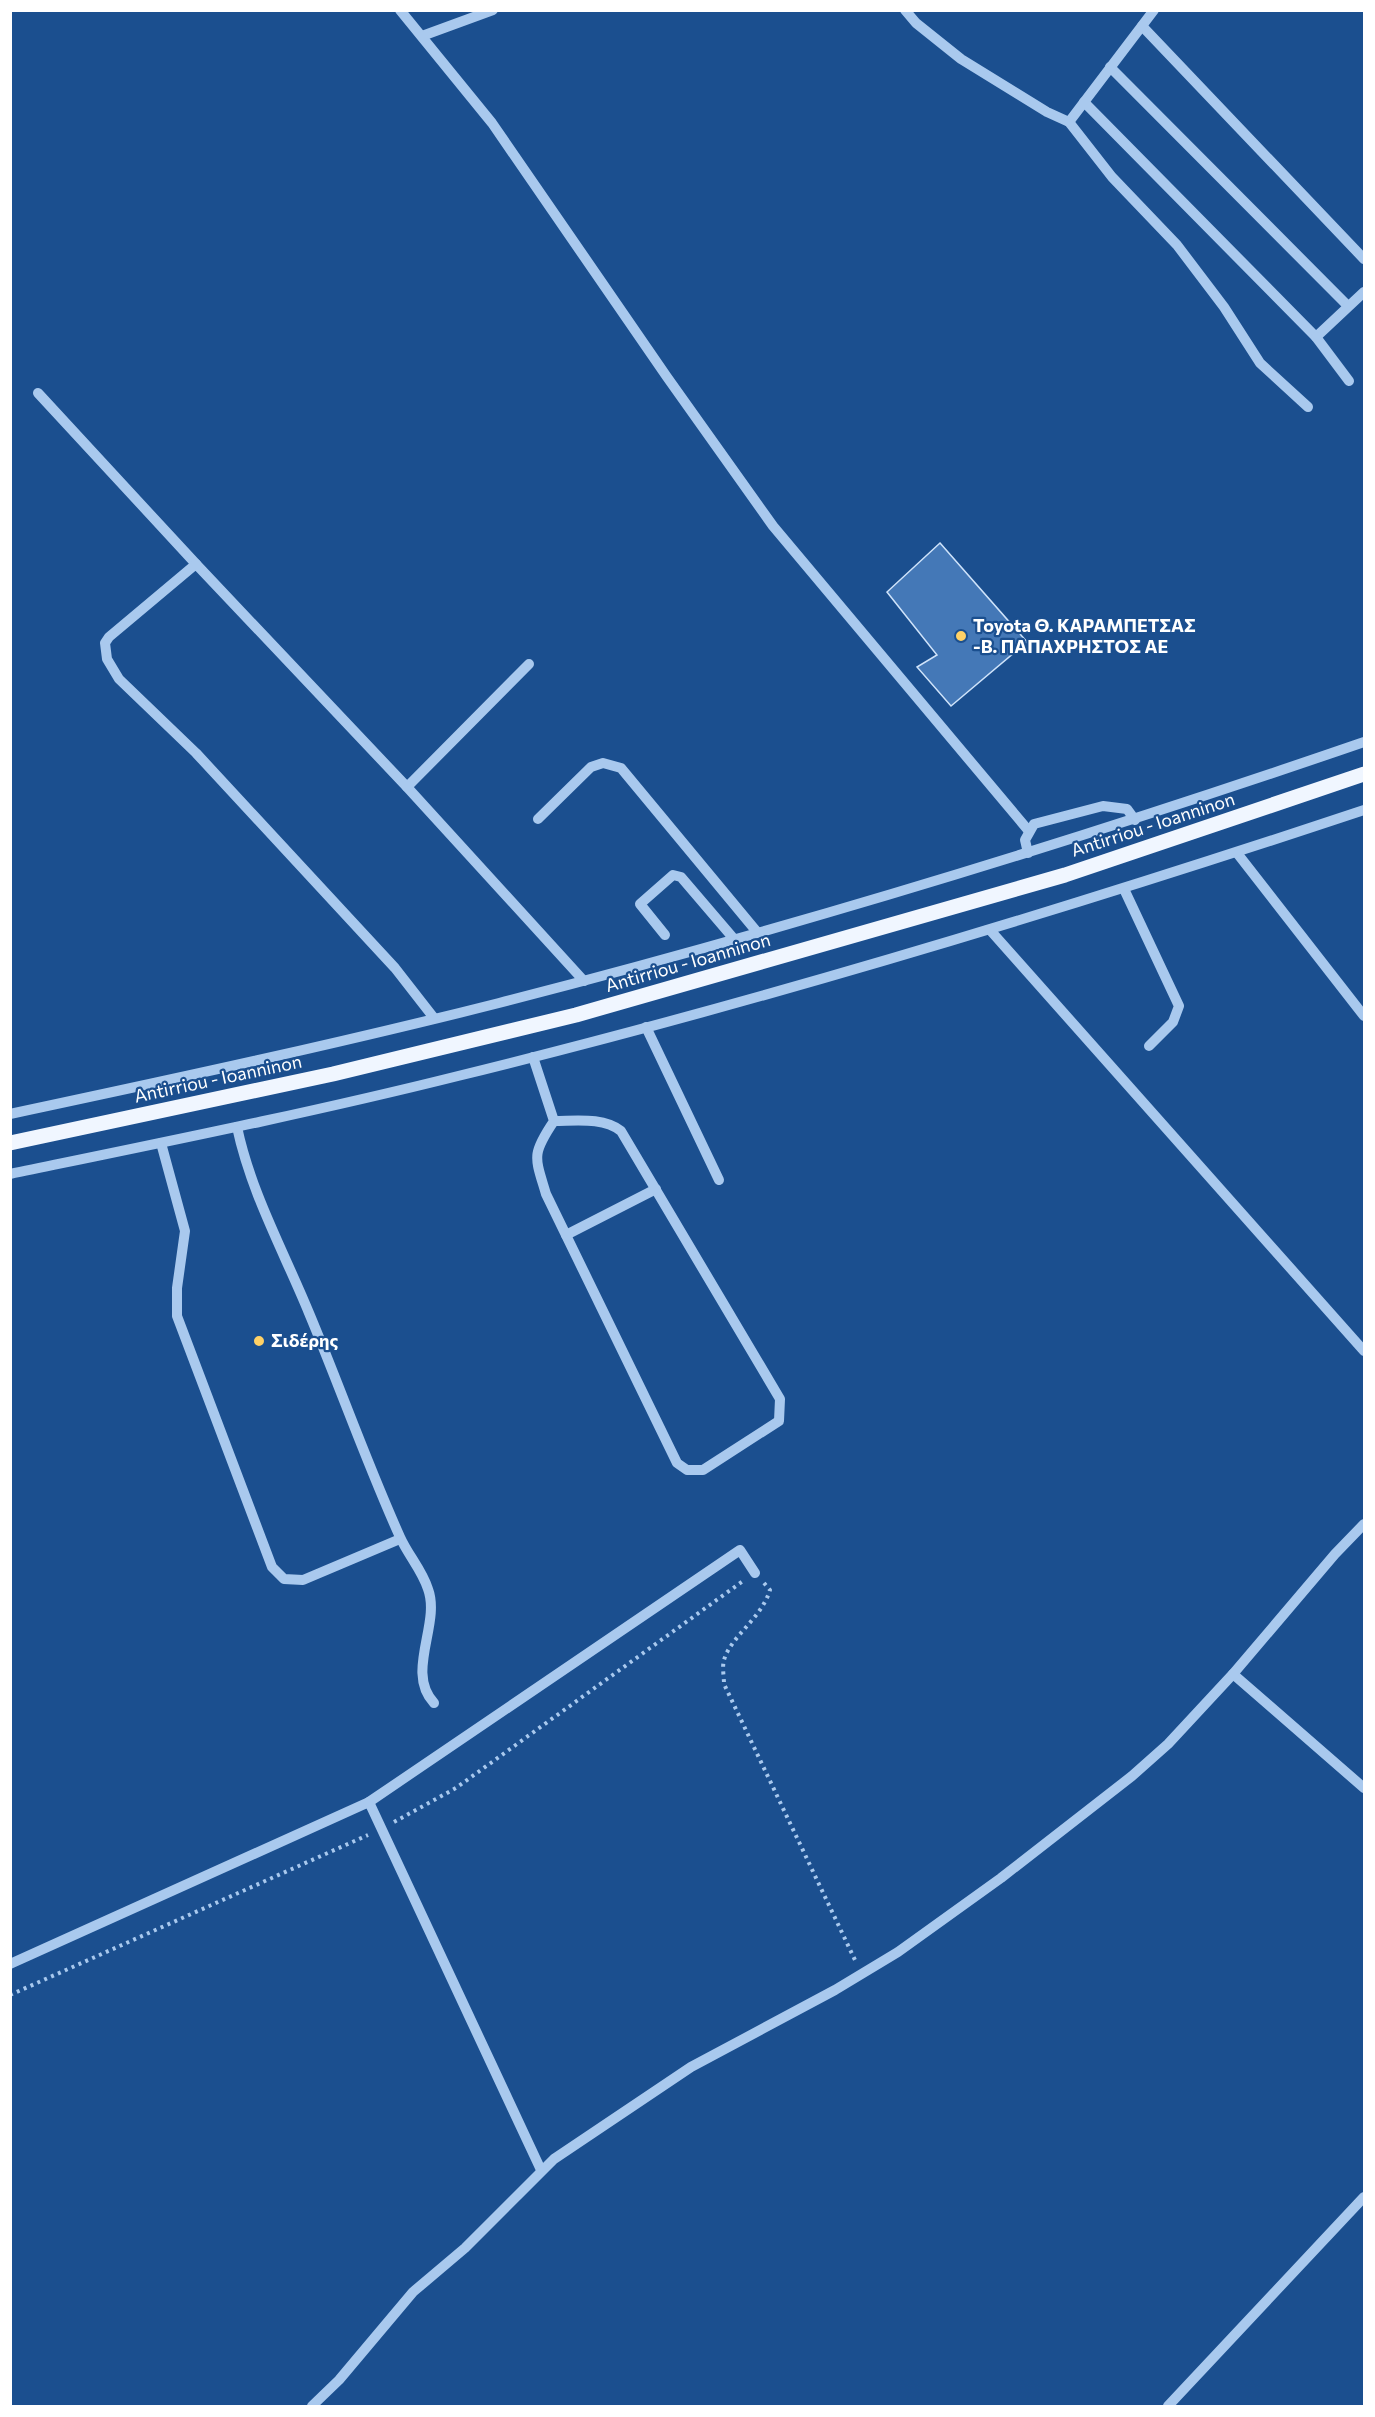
<svg xmlns="http://www.w3.org/2000/svg" width="1375" height="2417" font-family="Commissioner,sans-serif">
<style>
.building{fill:#4478b7;stroke:#cfe3fa;stroke-width:1.5}
.lines{fill:none;stroke-linecap:round;stroke-linejoin:round}
.path{stroke:#a9c9ee;stroke-width:4;stroke-dasharray:3 4.5;stroke-linecap:butt}
.minor{stroke:#a9c9ee;stroke-width:10}
.major{stroke:#f0f6ff;stroke-width:15}
.poi-dot{fill:#ffd166;stroke:#1b4f8f;stroke-width:2}
.labels{text-anchor:middle;stroke-width:4.5;stroke-linejoin:round;paint-order:stroke}
.poi-label{font-size:18px;font-weight:bold;fill:#fff;stroke:#1b4f8f;text-anchor:start}
.street-label{font-size:18px;fill:#fff;stroke:#1b4f8f}
</style>
<rect width="100%" height="100%" fill="#1b4f8f"/>
<path class="building" d="M940,543L1027,642L951,706L917,667L937,655L887,592Z"/>
<g class="lines">
<g class="path">
<path d="M764,1583L770,1590C761,1619 731,1636 724,1660C722,1667 724,1677 724,1684L855,1960"/>
<path d="M394,1822L456,1788L743,1581"/>
<path d="M10,1995L368,1835"/>
</g>
<g class="minor">
<path d="M400,10L492,123L667,377L773,526L1028,830"/>
<path d="M905,10L916,23L961,59L1047,112L1069,122L1112,177L1177,245L1224,307L1260,363L1308,407"/>
<path d="M1142,26L1364,259"/>
<path d="M422,36L493,10"/>
<path d="M1110,67L1347,305"/>
<path d="M1084,102L1316,337L1364,292"/>
<path d="M1069,122L1154,10"/>
<path d="M1316,337L1349,381"/>
<path d="M38,393L196,564"/>
<path d="M407,787L529,664"/>
<path d="M538,819L591,767L603,763L621,768L757,932"/>
<path d="M1028,853L1025,840L1034,824L1103,806L1127,809L1135,820"/>
<path d="M1237,853L1364,1016"/>
<path d="M1124,889L1179,1006L1173,1022L1149,1046"/>
<path d="M990,930L1364,1351"/>
<path d="M665,935L640,904L673,875L681,877L734,939"/>
<path d="M434,1018L395,968L196,753L119,679L107,659L105,643L109,637L196,564L407,787L584,981"/>
<path d="M646,1027L719,1180"/>
<path d="M533,1057L554,1121C531,1155 535,1157 546,1194L677,1463L687,1470H703L779,1421L780,1399L621,1131C603,1117 576,1121 554,1121"/>
<path d="M10,1114C174,1079 337,1044 499,1003C791,928 1079,840 1364,742"/>
<path d="M237,1127C251,1193 284,1252 309,1313C340,1387 367,1464 400,1537C408,1555 422,1570 428,1589C441,1624 405,1672 434,1703"/>
<path d="M161,1143L185,1231L177,1288V1316L272,1567L284,1579L303,1580L400,1539"/>
<path d="M10,1174C160,1143 310,1113 458,1076C764,1001 1066,909 1364,810"/>
<path d="M566,1235L656,1189"/>
<path d="M1233,1674L1364,1788"/>
<path d="M369,1802L740,1550L755,1573"/>
<path d="M10,1964L369,1802L541,2170"/>
<path d="M312,2406L339,2380L413,2292L465,2248L554,2159L691,2067L835,1990L898,1952L1001,1878L1132,1776L1168,1744L1233,1674L1335,1554L1364,1524"/>
<path d="M1168,2406L1364,2197"/>
</g>
<path class="major" d="M10,1143L333,1074L576,1015L1065,875L1364,774"/>
</g>
<g class="poi-dot">
<circle cx="961" cy="636" r="6"/>
<circle cx="259" cy="1341" r="6"/>
</g>
<g class="labels">
<g class="poi-label">
<text x="973" y="632">Toyota Θ. ΚΑΡΑΜΠΕΤΣΑΣ<tspan x="973" dy="21">-Β. ΠΑΠΑΧΡΗΣΤΟΣ ΑΕ</tspan></text>
<text x="271" y="1347">Σιδέρης</text>
</g>
<g class="street-label">
<text transform="translate(1153 825) rotate(-18)" y="6">Antirriou - Ioanninon</text>
<text transform="translate(688 963) rotate(-16)" y="6">Antirriou - Ioanninon</text>
<text transform="translate(218 1079) rotate(-12)" y="6">Antirriou - Ioanninon</text>
</g>
</g>
<rect width="1375" height="2417" fill="none" stroke="#ffffff" stroke-width="24"/>
</svg>
